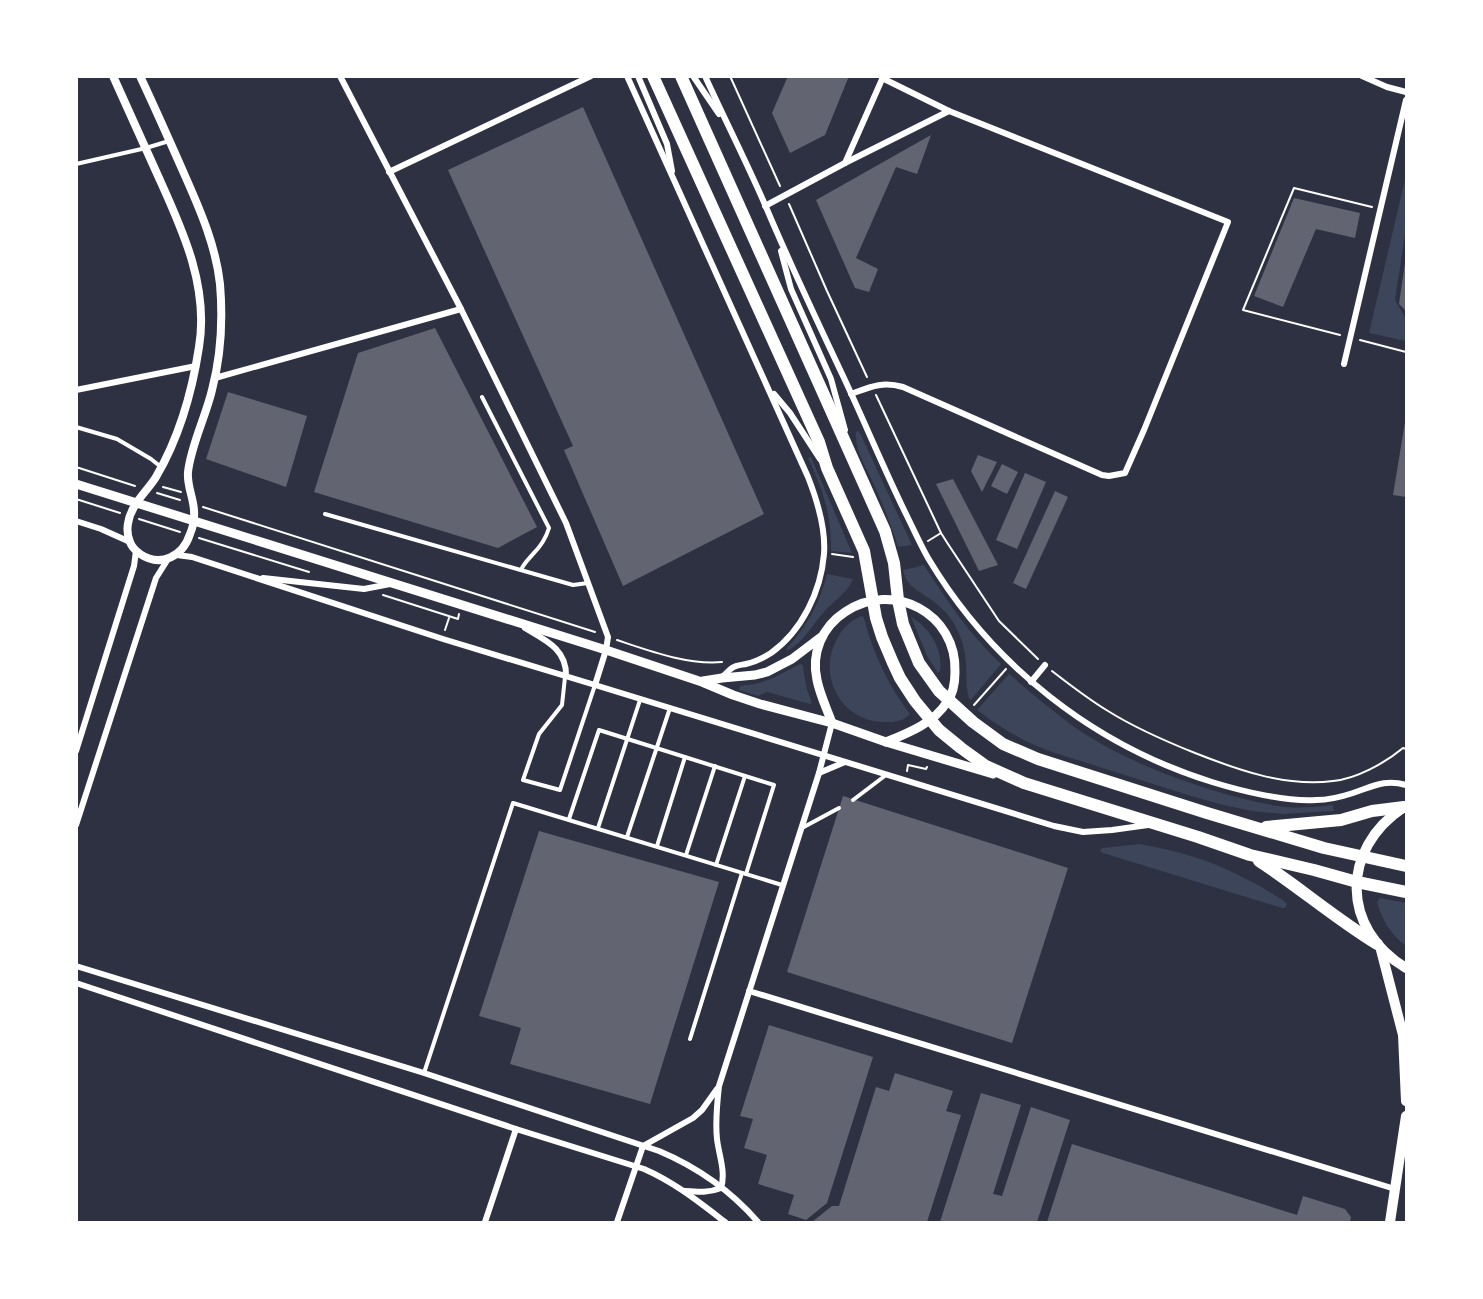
<svg xmlns="http://www.w3.org/2000/svg" width="1483" height="1299" font-family="Overpass,sans-serif">
<style>
.green{fill:#3c4559}
.building{fill:#626471}
.lines{fill:none;stroke-linecap:round;stroke-linejoin:round}
.path{stroke:#fff;stroke-width:2}
.service{stroke:#fff;stroke-width:4}
.minor{stroke:#fff;stroke-width:6}
.tertiary{stroke:#fff;stroke-width:8}
.secondary{stroke:#fff;stroke-width:9}
.primary{stroke:#fff;stroke-width:10}
.trunk{stroke:#fff;stroke-width:12}
</style>
<rect width="100%" height="100%" fill="#2d3142"/>
<g class="green">
<path d="M1406,175V228L1395,300L1406,319V341L1369,333Z"/>
<path d="M858,431L860,433L912,545L898,547C892,526 883,506 874,485C867,469 854,450 856,432Z"/>
<path d="M811,457L852,553L831,551C831,513 824,493 808,458Z"/>
<path d="M924,565C947,601 970,635 1001,664L970,701C965,688 967,677 966,664C965,648 960,632 951,619C945,610 936,603 927,597C916,589 906,585 903,570Z"/>
<path d="M827,574L853,579C847,594 834,600 824,612C812,625 804,642 787,651V648C807,626 820,603 827,574Z"/>
<path d="M862,616L864,618C873,653 888,685 910,714C905,720 897,722 889,722C843,725 815,676 838,637C843,628 852,619 862,616Z"/>
<path d="M911,617C930,628 943,649 940,671L938,673L927,656Z"/>
<path d="M800,664L803,665V668L807,690L812,703L810,704L767,692L758,696L739,690L740,686L755,684L771,679Z"/>
<path d="M1009,674C1034,695 1058,716 1085,734C1126,760 1170,777 1215,791C1236,797 1257,803 1278,806C1296,809 1314,807 1333,805L1334,811L1283,814L1252,811L1223,805L1191,796L1055,753C1026,743 1002,729 977,710Z"/>
<path d="M1139,844C1176,850 1213,861 1246,879C1259,885 1271,893 1283,900L1287,904L1285,908H1282L1103,853L1100,851L1101,849L1103,848Z"/>
<path d="M1380,898L1406,903V946C1391,935 1382,920 1377,902Z"/>
</g>
<g class="building">
<path d="M788,76H849L825,135L790,153L772,113Z"/>
<path d="M583,107L764,514L623,586L564,450L573,446L448,170Z"/>
<path d="M931,135L917,174L896,167L856,258L878,269L869,292L855,288L816,200Z"/>
<path d="M1294,198L1360,213L1355,238L1316,229L1283,307L1254,296Z"/>
<path d="M1405,263H1406V311L1399,304Z"/>
<path d="M435,328L537,527L498,548L314,492L358,353Z"/>
<path d="M228,392L307,416L286,487L206,459Z"/>
<path d="M1405,422H1406V497L1393,495Z"/>
<path d="M978,455L997,462L982,492L971,471Z"/>
<path d="M1002,464L1018,472L1007,494L991,486Z"/>
<path d="M1025,473L1046,482L1017,549L996,540Z"/>
<path d="M953,479L998,565L979,571L936,484Z"/>
<path d="M1055,491L1068,497L1026,589L1013,583Z"/>
<path d="M843,796L1068,868L1012,1043L787,972Z"/>
<path d="M539,831L719,882L650,1104L510,1064L521,1028L479,1016Z"/>
<path d="M769,1025L873,1057L827,1203L806,1220L788,1214L794,1195L758,1184L767,1155L744,1148L753,1119L740,1116Z"/>
<path d="M895,1073L953,1091L946,1111L961,1115L927,1222H812L832,1206H839L876,1087L889,1091Z"/>
<path d="M981,1093L1021,1105L993,1194L1002,1196L1031,1107L1070,1120L1037,1222H940Z"/>
<path d="M1072,1144L1297,1215L1303,1196L1345,1209L1351,1217L1350,1222H1047Z"/>
</g>
<g class="lines">
<g class="path">
<path d="M730,76L780,186"/>
<path d="M789,204L827,291L867,377"/>
<path d="M1340,335L1243,310L1294,188L1372,207"/>
<path d="M1360,340L1406,352"/>
<path d="M876,395L941,533L948,544L999,621L1038,659"/>
<path d="M76,467L135,486"/>
<path d="M163,487L181,492"/>
<path d="M157,493L180,500"/>
<path d="M76,499L120,513"/>
<path d="M203,507L595,632"/>
<path d="M139,519L180,532"/>
<path d="M199,538L309,572"/>
<path d="M928,541L941,533"/>
<path d="M832,554L853,557"/>
<path d="M383,595L458,619L459,614"/>
<path d="M445,630L449,618"/>
<path d="M617,640C650,651 687,665 722,662"/>
<path d="M1052,671C1070,685 1088,699 1108,711C1135,728 1165,741 1195,753C1238,770 1285,787 1333,781C1356,779 1385,763 1403,748L1406,749"/>
<path d="M974,705L1006,669"/>
<path d="M907,771L908,765L926,769L927,767"/>
</g>
<g class="service">
<path d="M76,164L146,148L169,141"/>
<path d="M482,397L549,528C546,538 541,546 533,554C528,560 524,563 521,570"/>
<path d="M76,427L117,439L151,459L161,467"/>
<path d="M325,514L573,585L588,583"/>
<path d="M565,677L562,705L539,734L523,780L560,790L595,685"/>
<path d="M853,800L886,775"/>
<path d="M569,819L599,730L774,785L746,874"/>
<path d="M598,828L640,700"/>
<path d="M802,828L839,808"/>
<path d="M627,837L670,708"/>
<path d="M657,846L685,757"/>
<path d="M686,855L715,766"/>
<path d="M716,865L745,776"/>
<path d="M690,1039L742,873"/>
<path d="M424,1073L513,803L782,885"/>
</g>
<g class="minor">
<path d="M340,76L461,309L566,523L608,637L606,650L595,685"/>
<path d="M627,76L808,477C817,500 826,528 824,554C821,591 802,631 771,653C763,658 755,662 746,664C741,665 736,665 732,668C729,670 726,674 722,677"/>
<path d="M638,76L667,144L672,171"/>
<path d="M693,76L719,114"/>
<path d="M705,76C725,120 747,163 766,207C790,264 817,321 844,378C865,423 884,469 906,514C913,528 920,544 928,558C992,665 1093,745 1212,782C1241,791 1286,802 1316,800C1328,800 1341,797 1353,793C1374,786 1385,779 1406,785"/>
<path d="M1362,76L1387,87L1406,92"/>
<path d="M845,163L883,77"/>
<path d="M389,172L591,76"/>
<path d="M765,206L845,163L949,111"/>
<path d="M781,251L791,289L831,379L845,430"/>
<path d="M1344,364L1406,100"/>
<path d="M215,378L461,309"/>
<path d="M76,390L196,366"/>
<path d="M774,394L790,413L820,459"/>
<path d="M851,394C870,387 882,381 903,387L1102,475L1109,476L1125,473L1144,430L1228,222L949,111L882,78"/>
<path d="M76,521L101,529L130,542"/>
<path d="M177,555L192,557L443,639L595,685L1054,826L1083,832L1112,830L1148,825"/>
<path d="M263,578L364,589L390,584"/>
<path d="M525,628C545,640 567,649 566,676"/>
<path d="M1031,682L1045,665"/>
<path d="M76,751L134,566L136,551"/>
<path d="M819,773L845,762"/>
<path d="M76,825L156,578L168,559"/>
<path d="M76,966L424,1073L659,1151C697,1167 731,1191 758,1222"/>
<path d="M76,983L516,1129L644,1169C674,1182 699,1202 725,1222"/>
<path d="M749,991L1395,1189"/>
<path d="M685,1191C698,1192 709,1193 721,1188C726,1172 719,1156 717,1139C715,1121 717,1104 719,1086L819,773L832,723"/>
<path d="M485,1222L516,1129"/>
<path d="M617,1222L643,1146L693,1118L702,1110L717,1089"/>
</g>
<path class="tertiary" d="M113,76C128,110 144,144 159,178C183,231 209,287 199,347C192,393 180,436 156,477C150,487 140,496 134,507C128,517 125,531 130,542C132,548 136,551 140,554C161,568 183,556 190,534C194,525 195,513 193,503C191,492 187,483 188,472C191,445 206,416 212,390C221,356 223,320 220,284C216,247 201,212 186,178C171,144 156,110 140,76"/>
<g class="secondary">
<path d="M76,484L606,650L702,682L733,695L760,704L832,723L886,742L993,774"/>
<path d="M703,681L722,678L755,675L767,672L792,659L821,637"/>
<path d="M832,723C827,709 820,695 817,680C811,653 822,627 845,612C893,580 957,613 955,672C955,682 953,694 947,702C934,723 908,733 886,742"/>
</g>
<g class="primary">
<path d="M1404,807C1340,849 1341,929 1406,968"/>
<path d="M1381,950L1403,1035L1406,1101"/>
<path d="M1390,1222L1406,1116"/>
</g>
<g class="trunk">
<path d="M653,76L819,442L827,468L864,551L876,618L882,637L893,663L900,678L915,701L939,730L961,748L986,766L1024,783L1198,837L1250,855L1314,870L1357,882L1406,892"/>
<path d="M681,76L885,531L894,563L898,600L903,624L919,663L939,691L973,722L1003,744L1038,759L1207,813L1324,848L1406,866"/>
<path d="M1266,827L1341,820L1372,811L1404,807"/>
<path d="M1259,861C1299,887 1336,919 1377,944"/>
</g>
</g>
<rect width="1483" height="1299" fill="none" stroke="#ffffff" stroke-width="156"/>
</svg>
